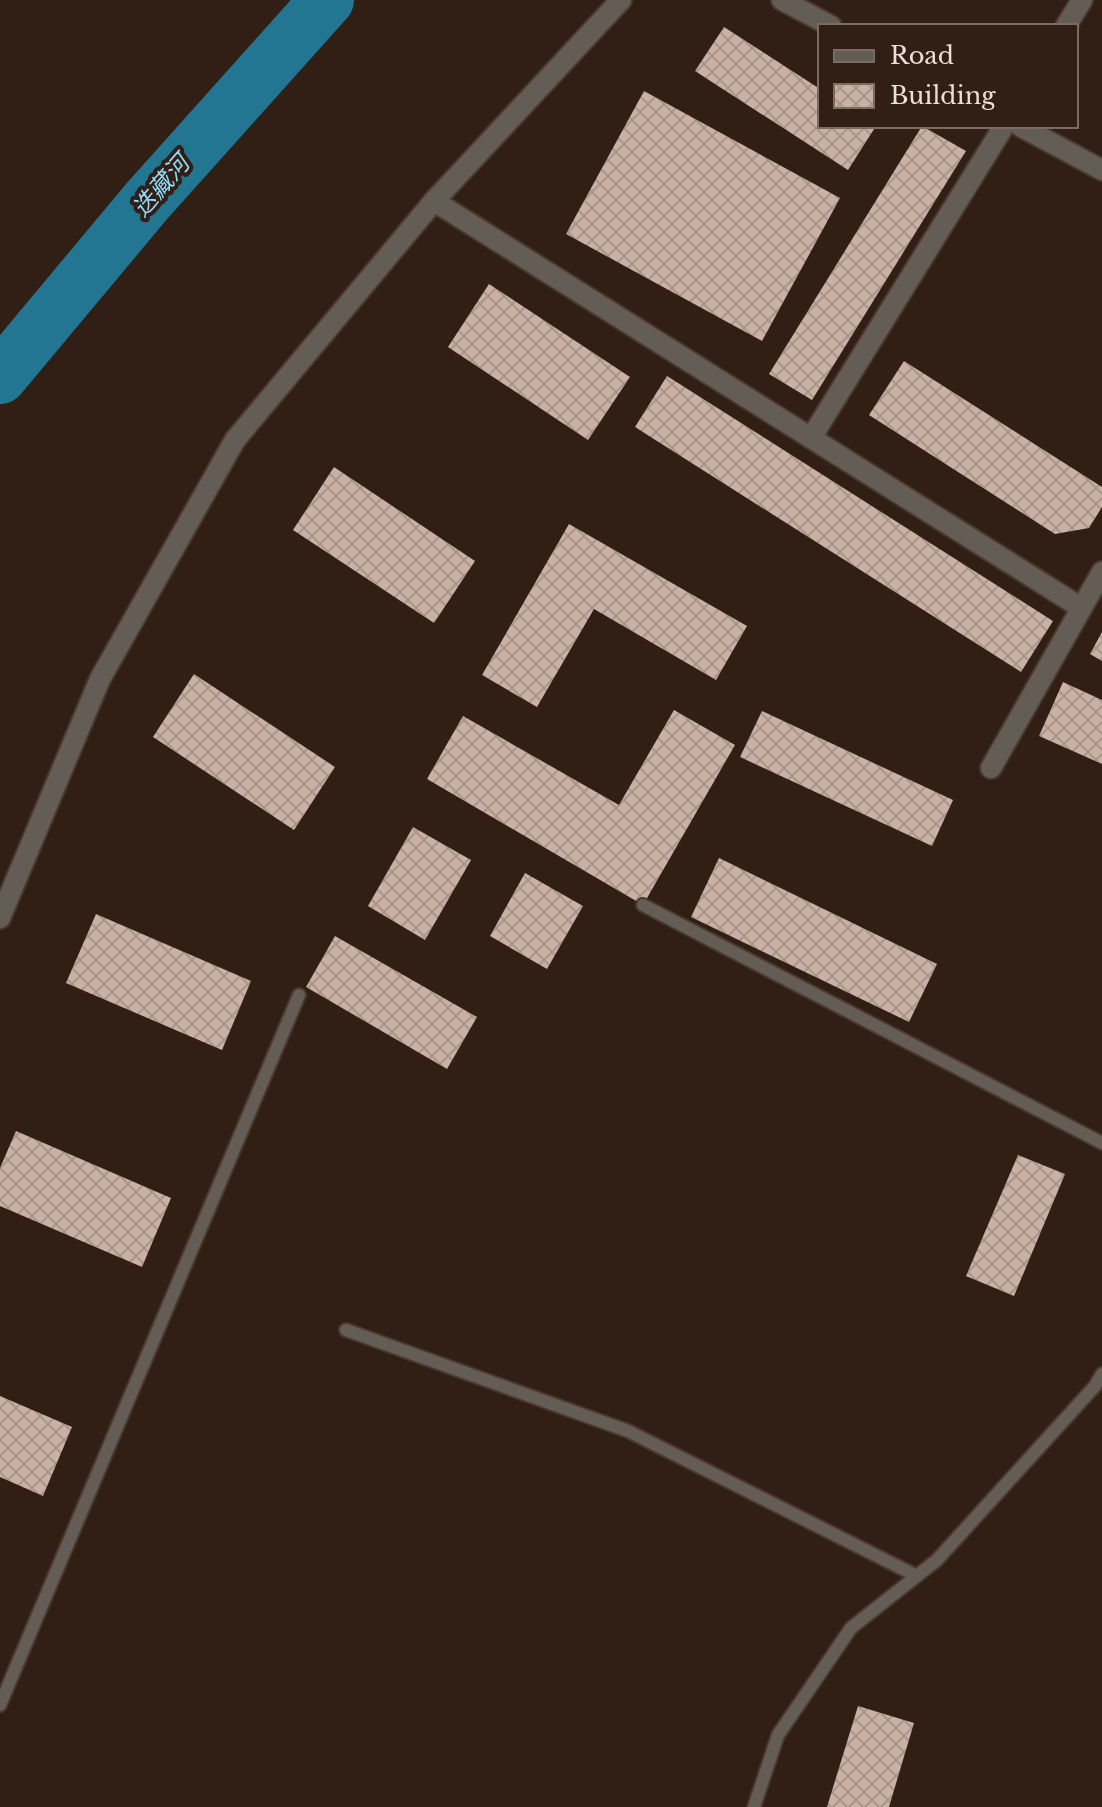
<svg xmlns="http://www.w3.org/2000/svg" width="1102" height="1807" font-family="'Libre Baskerville','Noto Sans SC',serif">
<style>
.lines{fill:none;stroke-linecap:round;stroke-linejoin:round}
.river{stroke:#227692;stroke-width:54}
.building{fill:url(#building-cross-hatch)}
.service-casing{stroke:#4b392f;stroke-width:16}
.minor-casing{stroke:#4b392f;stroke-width:24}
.tertiary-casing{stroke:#4b392f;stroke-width:24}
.service{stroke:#645d55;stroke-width:12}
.minor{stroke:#645d55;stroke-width:20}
.tertiary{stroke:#645d55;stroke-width:20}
.labels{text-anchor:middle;stroke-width:8;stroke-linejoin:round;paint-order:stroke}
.water-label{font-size:24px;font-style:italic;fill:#91dcf9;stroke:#311e14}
</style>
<defs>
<pattern id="building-cross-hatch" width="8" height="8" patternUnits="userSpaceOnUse" patternTransform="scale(2)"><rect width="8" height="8" fill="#cab1a4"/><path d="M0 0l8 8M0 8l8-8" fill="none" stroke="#a9968b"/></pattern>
</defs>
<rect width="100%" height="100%" fill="#311e14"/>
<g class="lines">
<path class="river" d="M0,377L147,201L327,0"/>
</g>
<g class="building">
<path d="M724,27L820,89V126H876L848,170L695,71Z"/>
<path d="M644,91L840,198L762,341L566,234Z"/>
<path d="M922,126L966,151L812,400L769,374Z"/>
<path d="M489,284L630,377L588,440L448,347Z"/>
<path d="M904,361L1102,487V507L1089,528L1055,534L869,415Z"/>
<path d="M667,376L1053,621L1021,672L635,427Z"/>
<path d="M334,467L475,561L434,623L293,530Z"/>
<path d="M569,524L747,626L716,680L594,609L537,707L482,675Z"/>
<path d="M1102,632V661L1090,654Z"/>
<path d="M194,674L335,767L294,830L153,737Z"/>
<path d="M1063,682L1102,700V764L1039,736Z"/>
<path d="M674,710L735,745L643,905L427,779L463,716L619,805Z"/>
<path d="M762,711L953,800L932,846L740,757Z"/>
<path d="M413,827L471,860L425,940L368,906Z"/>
<path d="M719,858L937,964L909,1022L691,917Z"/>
<path d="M525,873L583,906L547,969L490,936Z"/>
<path d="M96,914L251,981L222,1050L66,983Z"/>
<path d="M335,936L477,1017L447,1069L306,987Z"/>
<path d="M16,1131L171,1198L142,1267L0,1206V1168Z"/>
<path d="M1018,1155L1065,1174L1014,1296L966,1276Z"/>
<path d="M0,1396L72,1427L43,1496L0,1477Z"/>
<path d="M858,1706L914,1723L889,1807H827Z"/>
</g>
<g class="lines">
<defs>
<g id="service">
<path d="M643,905L1102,1143"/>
<path d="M346,1330L628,1431L917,1576"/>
<path d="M0,1705L299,995"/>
<path d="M754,1807L778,1735L851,1628L937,1560L1095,1386L1102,1374"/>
</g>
<g id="minor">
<path d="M1066,26L1082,0"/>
<path d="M434,201L1080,607"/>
<path d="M811,438L1004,126"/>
<path d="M991,768L1102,572"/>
</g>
<g id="tertiary">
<path d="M782,0L831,26"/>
<path d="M1020,126L1102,170"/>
<path d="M0,918L100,679L235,440L434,201L621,0"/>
</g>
</defs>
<use href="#service" class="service-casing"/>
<use href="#minor" class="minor-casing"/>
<use href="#tertiary" class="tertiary-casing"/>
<use href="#service" class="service"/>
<use href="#minor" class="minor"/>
<use href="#tertiary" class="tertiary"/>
</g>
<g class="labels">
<g class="water-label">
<text transform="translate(161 186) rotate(-49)" y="8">迭藏河</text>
</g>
</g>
<rect x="818" y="24" width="260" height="104" fill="#311e14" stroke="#7c6b62" stroke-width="2"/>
<rect x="834" y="50" width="40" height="12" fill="#645d55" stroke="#7c6b62" stroke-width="2"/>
<text x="890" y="64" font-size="24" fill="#ecdfd8">Road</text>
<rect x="834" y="84" width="40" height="24" fill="url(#building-cross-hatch)" stroke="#7c6b62" stroke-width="2"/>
<text x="890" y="104" font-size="24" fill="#ecdfd8">Building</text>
</svg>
